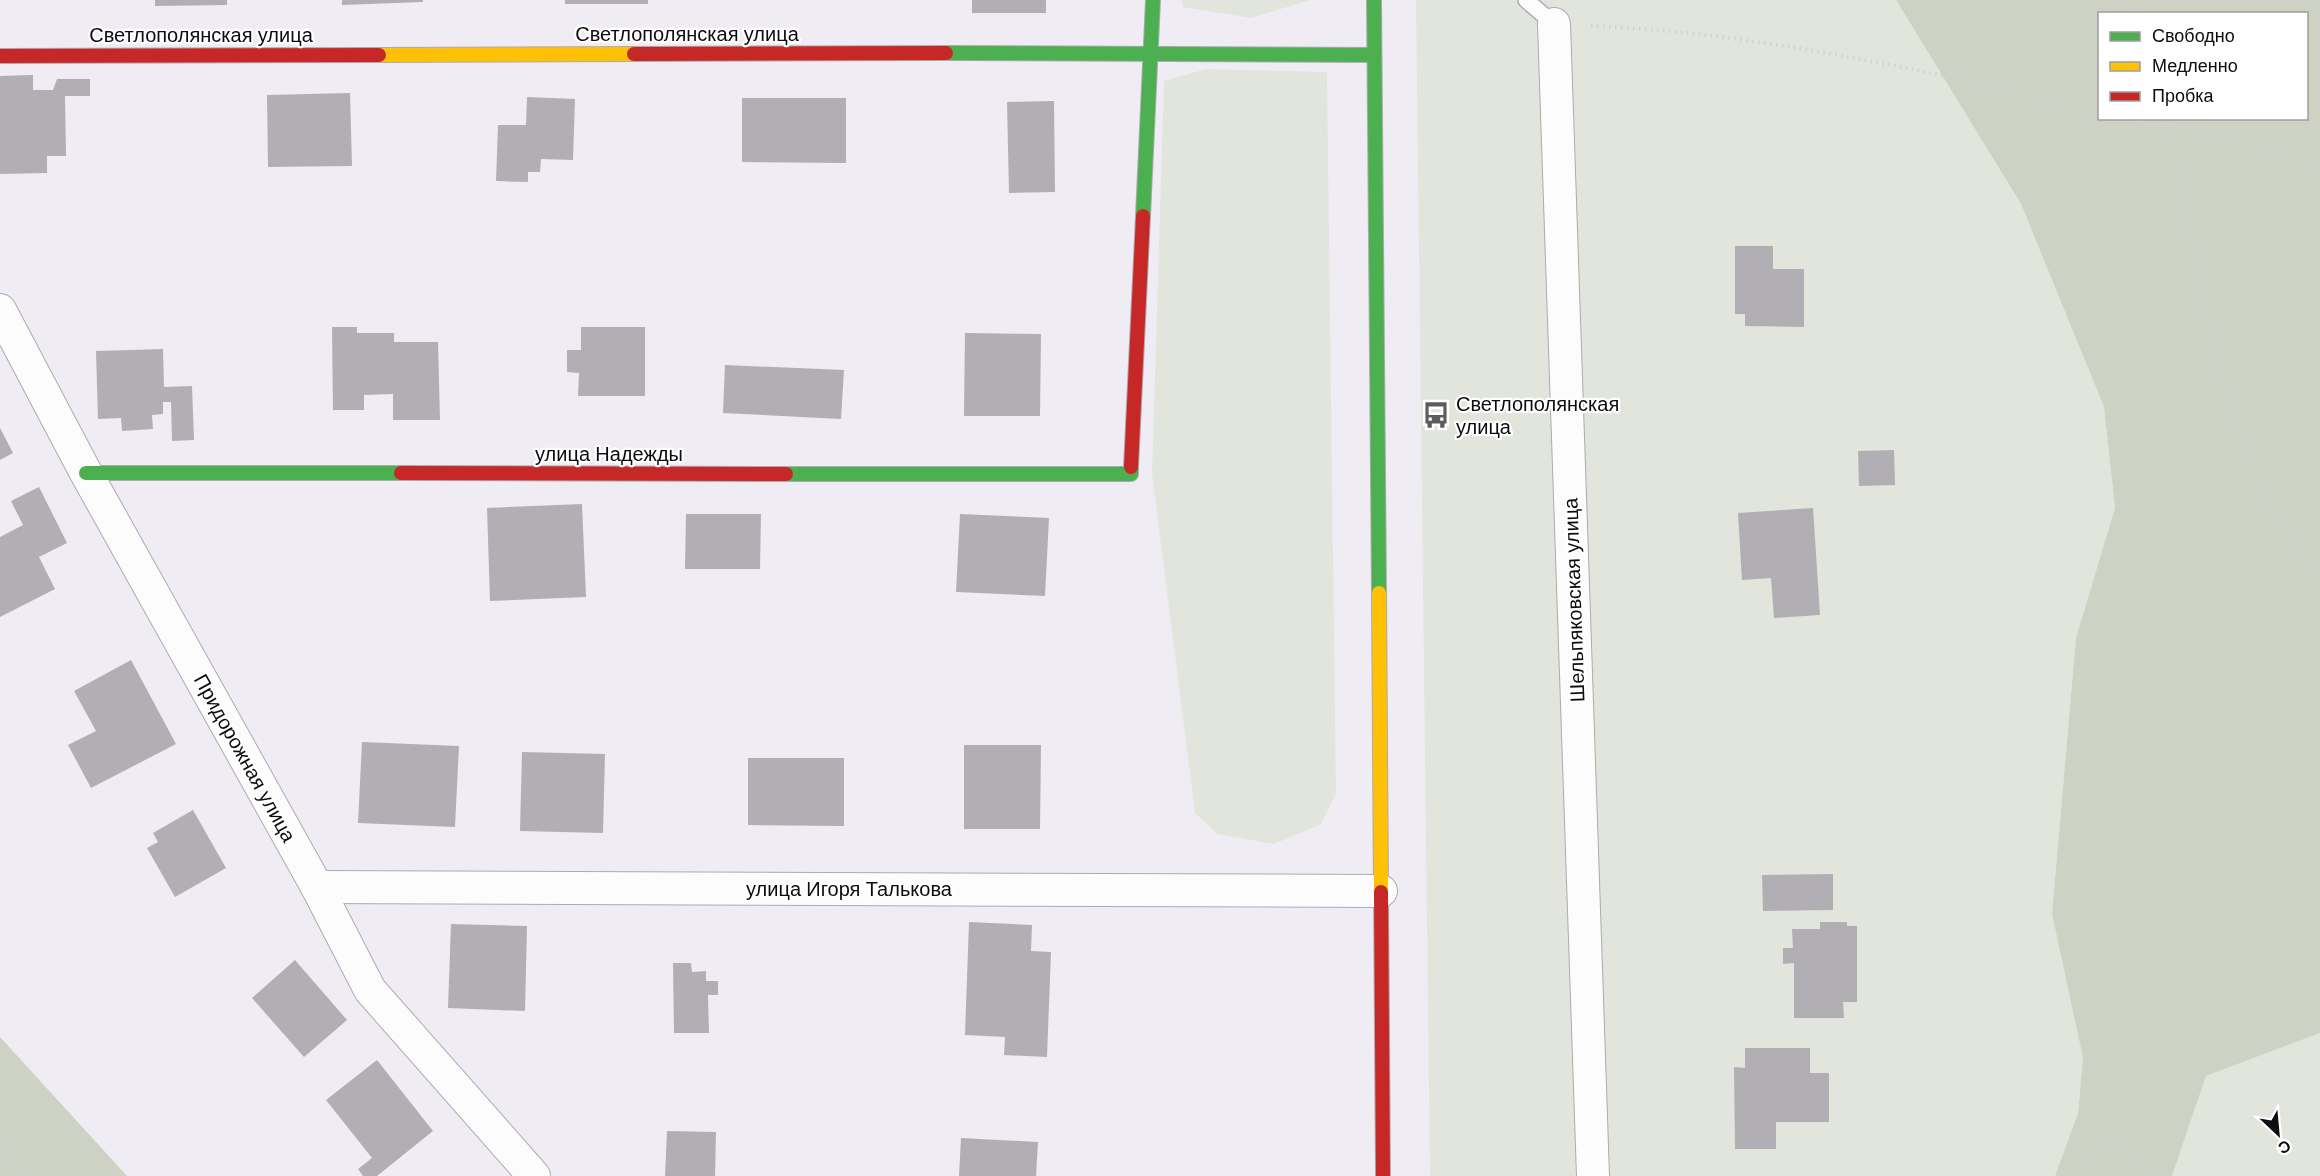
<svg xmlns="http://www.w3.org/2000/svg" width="2320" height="1176" font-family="'DM Sans',sans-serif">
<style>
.green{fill:#e2e5dc}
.forest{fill:#ced2c5;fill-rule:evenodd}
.building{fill:#b1aeb4}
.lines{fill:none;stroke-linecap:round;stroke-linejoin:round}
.lane-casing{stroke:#adaab0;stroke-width:18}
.street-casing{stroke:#adaab0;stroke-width:34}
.fast-casing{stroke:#adaab0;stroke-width:16}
.slow-casing{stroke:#adaab0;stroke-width:16}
.jam-casing{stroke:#adaab0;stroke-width:16}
.path{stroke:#d2d1d4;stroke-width:4;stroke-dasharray:1.5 4.5;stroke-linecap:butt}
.lane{stroke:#fdfcfd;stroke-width:15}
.street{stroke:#fdfcfd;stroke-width:32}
.fast{stroke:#4caf50;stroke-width:14}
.slow{stroke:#ffc107;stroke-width:14}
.jam{stroke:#c62828;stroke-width:14}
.labels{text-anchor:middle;stroke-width:4.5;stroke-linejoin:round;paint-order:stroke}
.street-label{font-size:20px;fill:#0e0b10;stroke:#fff}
.poi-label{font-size:20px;fill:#0e0b10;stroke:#fff;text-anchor:start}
</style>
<rect width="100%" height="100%" fill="#f0ecf4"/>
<g class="green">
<path d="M1182,0H1310L1251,18L1183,7Z"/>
<path d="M1416,0H1896L2021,204L2104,407L2115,508L2076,638L2052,914L2083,1058L2078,1113L2055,1176H1430Z"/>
<path d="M1206,69L1327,72L1336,794L1321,824L1274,844L1217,834L1195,813L1152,474L1164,81Z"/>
<path d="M2320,1033V1176H2172L2206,1076Z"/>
</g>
<g class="forest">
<path d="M1896,0H2320V1033L2206,1076L2172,1176H2055L2078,1113L2083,1058L2052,914L2076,638L2115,508L2104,407L2021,204ZM2100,14H2306V118H2100Z"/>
<path d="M0,1037L127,1176H0Z"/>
</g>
<g class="building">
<path d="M155,0H227V5L155,6Z"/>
<path d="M342,0H423V2L342,5Z"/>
<rect x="565" y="0" width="83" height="4"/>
<rect x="972" y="0" width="74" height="13"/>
<path d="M33,75V90H53L57,79H90V96H65L66,156H47V173L0,174V76Z"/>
<path d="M350,93L352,166L268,167L267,95Z"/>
<path d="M527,97L575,99L573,160L541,159L540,172H528V182L496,181L498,125H526Z"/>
<path d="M742,98H846V163L742,162Z"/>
<path d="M1054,101L1055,192L1009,193L1007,102Z"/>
<path d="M1735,246H1773V269H1804V327L1745,326V314H1735Z"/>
<path d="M332,327H357V333H394V342H438L440,420H393V394L364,395V410H333Z"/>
<path d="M581,327H645V396H578L579,373L567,372V350H581Z"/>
<path d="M965,333L1041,334L1040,416H964Z"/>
<path d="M163,349L164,387L192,386L194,440L172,441L171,402H163V414L152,415L153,429L122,431L121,418L98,419L96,351Z"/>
<path d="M725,365L844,370L841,419L723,413Z"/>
<path d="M0,428L13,453L0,460Z"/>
<path d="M1894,450L1895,485L1859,486L1858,451Z"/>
<path d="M39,487L67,543L39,557L55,589L0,617V537L23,525L11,501Z"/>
<path d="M582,504L586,597L490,601L487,508Z"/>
<path d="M1813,508L1820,615L1774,618L1771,578L1742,580L1738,513Z"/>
<path d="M686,514H761L760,569H685Z"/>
<path d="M960,514L1049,518L1045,596L956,592Z"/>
<path d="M131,660L176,744L91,788L68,745L96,731L74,691Z"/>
<path d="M362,742L459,746L455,827L358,823Z"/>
<path d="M964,745H1041L1040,829H964Z"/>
<path d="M522,752L605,754L603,833L520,831Z"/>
<path d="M748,758H844V826L748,825Z"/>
<path d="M193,810L226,868L175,897L147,848L158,842L153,833Z"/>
<path d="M1833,874V910L1763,911L1762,875Z"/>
<path d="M969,922L1032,925L1031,951L1051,952L1047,1057L1004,1055L1005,1037L965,1035Z"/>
<path d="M1820,922H1847V926H1857V1002H1843L1844,1018H1794V963L1783,964V948H1793L1792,929H1820Z"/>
<path d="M451,924L527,926L525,1011L448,1008Z"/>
<path d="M295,960L347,1020L304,1057L252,998Z"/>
<path d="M673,963H691L692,972L706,971V981H718V995H708L709,1033H674Z"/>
<path d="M1745,1048H1810V1073H1829V1122H1776V1149H1735L1734,1067L1745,1068Z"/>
<path d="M377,1060L433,1131L377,1176H363L358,1169L372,1158L326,1100Z"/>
<path d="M667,1131L716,1132L715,1176H665Z"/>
<path d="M961,1138L1038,1142L1036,1176H959Z"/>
</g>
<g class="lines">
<defs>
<path id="lane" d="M1526,0L1554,24"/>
<g id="street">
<path d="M1554,24L1593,1176"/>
<path d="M0,310L86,473L317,887L370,990L534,1176"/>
<path d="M317,887L1381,891"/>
</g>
<g id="fast">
<path d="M1374,0L1379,593"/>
<path d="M946,53L1373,55"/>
<path d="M1143,216L1153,0"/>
<path d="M86,473H401"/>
<path d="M786,474H1131V467"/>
</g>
<g id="slow">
<path d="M379,55L634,54"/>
<path d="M1379,593L1381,892"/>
</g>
<g id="jam">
<path d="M634,54L946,53"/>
<path d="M0,56L379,55"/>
<path d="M1131,467L1143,216"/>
<path d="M401,473L786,474"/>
<path d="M1381,892L1383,1176"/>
</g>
</defs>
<use href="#lane" class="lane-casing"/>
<use href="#street" class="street-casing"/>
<use href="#fast" class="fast-casing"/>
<use href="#slow" class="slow-casing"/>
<use href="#jam" class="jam-casing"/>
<g class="path">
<path d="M2125,0L2130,14"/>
<path d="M1591,26C1720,31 1846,55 1973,82C2015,91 2056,111 2100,117"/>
<path d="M2112,118L2209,131L2320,167"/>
<path d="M2169,118L2204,304L2234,425L2271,507L2320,582"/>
<path d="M0,1142L28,1176"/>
<path d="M2058,1176L2121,1140L2155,1176"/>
</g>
<use href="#lane" class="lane"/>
<use href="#street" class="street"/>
<use href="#fast" class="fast"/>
<use href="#slow" class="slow"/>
<use href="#jam" class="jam"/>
</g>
<defs>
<symbol id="bus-bare" viewBox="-9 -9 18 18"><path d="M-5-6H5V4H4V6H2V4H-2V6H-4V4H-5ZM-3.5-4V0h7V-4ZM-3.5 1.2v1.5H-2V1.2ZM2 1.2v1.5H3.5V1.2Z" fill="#5d5a60" stroke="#fff" stroke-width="2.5" paint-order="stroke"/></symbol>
</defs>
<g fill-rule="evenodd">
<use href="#bus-bare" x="1417" y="396" width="38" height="38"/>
</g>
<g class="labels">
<g class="street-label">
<text x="687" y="41">Светлополянская улица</text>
<text x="201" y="42">Светлополянская улица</text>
<text x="609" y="461">улица Надежды</text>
<text transform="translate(1574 600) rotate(-92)" y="7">Шельпяковская улица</text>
<text transform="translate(245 758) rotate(61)" y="7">Придорожная улица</text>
<text x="849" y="896">улица Игоря Талькова</text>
</g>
<g class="poi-label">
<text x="1456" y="411">Светлополянская<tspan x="1456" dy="23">улица</tspan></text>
</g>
</g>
<rect x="2098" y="12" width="210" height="108" fill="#ffffff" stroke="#9f9d9f" stroke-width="1.5"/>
<rect x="2110" y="32" width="30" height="9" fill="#4caf50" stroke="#9f9d9f" stroke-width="1.5"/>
<text x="2152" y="42" font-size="18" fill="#0e0b10">Свободно</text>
<rect x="2110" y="62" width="30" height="9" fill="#ffc107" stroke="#9f9d9f" stroke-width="1.5"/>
<text x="2152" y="72" font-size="18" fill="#0e0b10">Медленно</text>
<rect x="2110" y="92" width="30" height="9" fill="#c62828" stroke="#9f9d9f" stroke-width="1.5"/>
<text x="2152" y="102" font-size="18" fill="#0e0b10">Пробка</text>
<g transform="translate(2278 1134) rotate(154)" stroke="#ffffff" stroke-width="4.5" paint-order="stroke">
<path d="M0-4.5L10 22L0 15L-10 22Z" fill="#0e0b10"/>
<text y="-9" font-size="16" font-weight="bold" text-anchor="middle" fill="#0e0b10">С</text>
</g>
</svg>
